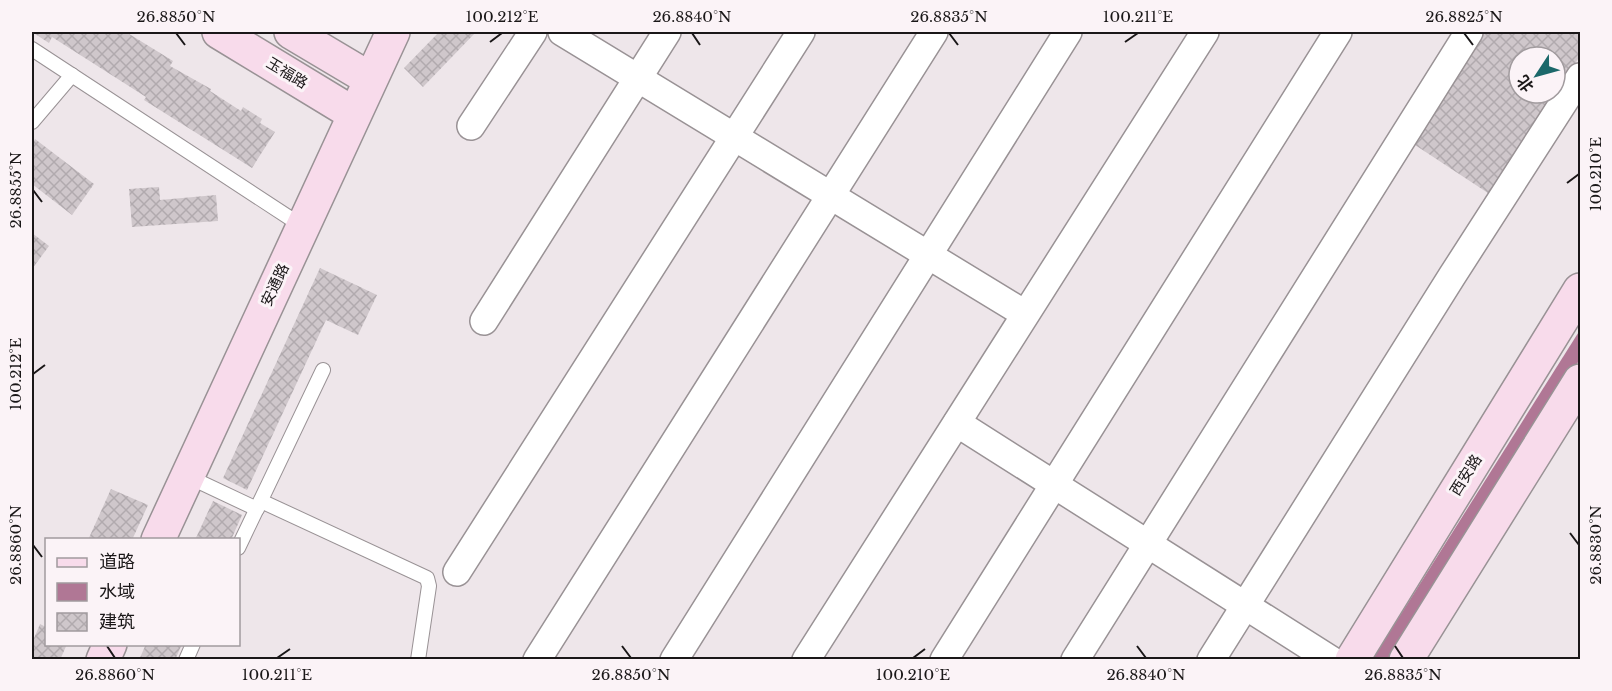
<svg xmlns="http://www.w3.org/2000/svg" width="1612" height="691" font-family="'Libre Baskerville','Noto Sans SC',serif">
<style>
.water{fill:#b07795}
.building{fill:url(#building-cross-hatch);fill-rule:evenodd}
.lines{fill:none;stroke-linecap:round;stroke-linejoin:round}
.lane-casing{stroke:#999295;stroke-width:16}
.street-casing{stroke:#999295;stroke-width:30}
.secondary-casing{stroke:#999295;stroke-width:36}
.lane{stroke:#fff;stroke-width:14}
.street{stroke:#fff;stroke-width:27}
.secondary{stroke:#f8dbeb;stroke-width:33}
.ticks{fill:none;stroke:#1a1718;stroke-width:2}
.labels{text-anchor:middle;stroke-width:6;stroke-linejoin:round;paint-order:stroke}
.street-label{font-size:15px;fill:#1a1718;stroke:#fbf3f7}
.neatline{fill:none;stroke:#1a1718;stroke-width:2}
.ticks-label{font-size:15px;text-anchor:middle;fill:#1a1718}
</style>
<defs>
<pattern id="building-cross-hatch" width="8" height="8" patternUnits="userSpaceOnUse" patternTransform="scale(1.5)"><rect width="8" height="8" fill="#cfc7cb"/><path d="M0 0l8 8M0 8l8-8" fill="none" stroke="#b1aaae"/></pattern>
</defs>
<rect width="100%" height="100%" fill="#eee6ea"/>
<path class="water" d="M1580,330V359L1390,659L1372,660Z"/>
<g class="building">
<path d="M32,32H126L173,61L170,66L211,89L210,91L241,111L243,107L262,119L260,123L275,132L252,168L144,100L146,97L52,37L49,43Z"/>
<path d="M439,32H476L423,87L404,68Z"/>
<path d="M1484,32H1580V56L1491,195L1412,143ZM1519,57H1555V93H1519Z"/>
<path d="M35,139L94,184L72,215L32,184V145Z"/>
<path d="M159,187L160,200L216,195L218,221L132,227L129,189Z"/>
<path d="M32,233L49,246L32,269Z"/>
<path d="M320,268L377,295L358,335L326,320L247,490L223,478Z"/>
<path d="M111,489L148,505L132,540H88Z"/>
<path d="M213,501L242,515L231,540H195Z"/>
<path d="M40,624L46,627V644H67L60,660H32V643Z"/>
<path d="M146,644H182L175,660H139Z"/>
</g>
<g class="lines">
<defs>
<g id="lane">
<path d="M32,49L302,226"/>
<path d="M32,122L72,75"/>
<path d="M187,476L257,509"/>
<path d="M261,501L427,578L429,586L418,660"/>
<path d="M238,548L323,370"/>
<path d="M186,660L193,644"/>
</g>
<g id="street">
<path d="M562,32L1025,314"/>
<path d="M471,126L533,32"/>
<path d="M484,321L667,32"/>
<path d="M957,423L1331,660"/>
<path d="M457,572L801,32"/>
<path d="M537,660L934,32"/>
<path d="M674,660L1068,32"/>
<path d="M806,660L1205,32"/>
<path d="M944,660L1338,32"/>
<path d="M1075,660L1469,32"/>
<path d="M1211,660L1452,276L1580,77"/>
</g>
<g id="secondary">
<path d="M219,32L354,114"/>
<path d="M291,32L370,79"/>
<path d="M158,540L393,32"/>
<path d="M103,660L110,644"/>
<path d="M1352,660L1580,290"/>
<path d="M1406,660L1580,381"/>
</g>
</defs>
<use href="#lane" class="lane-casing"/>
<use href="#street" class="street-casing"/>
<use href="#secondary" class="secondary-casing"/>
<use href="#lane" class="lane"/>
<use href="#street" class="street"/>
<use href="#secondary" class="secondary"/>
</g>
<path class="ticks" d="M176,33L185,45M692,33L700,45M949,33L958,45M1464,33L1473,45M490,42L502,33M1125,42L1138,33M1567,183L1579,174M33,190L42,202M33,374L45,365M1570,533L1579,545M33,545L42,557M107,646L115,658M622,646L631,658M1137,646L1146,658M1395,646L1403,658M277,658L290,649M913,658L925,649"/>
<g class="labels">
<g class="street-label">
<text transform="translate(287 73) rotate(31)" y="5">玉福路</text>
<text transform="translate(275 285) rotate(-65)" y="5">安通路</text>
<text transform="translate(1466 475) rotate(-58)" y="5">西安路</text>
</g>
</g>
<rect width="1612" height="691" fill="none" stroke="#fbf3f7" stroke-width="66"/>
<rect x="45" y="538" width="195" height="108" fill="#fbf3f7" stroke="#a19b9e" stroke-width="1.5"/>
<rect x="57" y="558" width="30" height="9" fill="#f8dbeb" stroke="#a19b9e" stroke-width="1.5"/>
<text x="99" y="568" font-size="18" fill="#1a1718">道路</text>
<rect x="57" y="583" width="30" height="18" fill="#b07795" stroke="#a19b9e" stroke-width="1.5"/>
<text x="99" y="598" font-size="18" fill="#1a1718">水域</text>
<rect x="57" y="613" width="30" height="18" fill="url(#building-cross-hatch)" stroke="#a19b9e" stroke-width="1.5"/>
<text x="99" y="628" font-size="18" fill="#1a1718">建筑</text>
<g transform="translate(1537 75) rotate(234)"><circle r="28" fill="#fbf3f7" stroke="#a19b9e" stroke-width="1.5"/>
<path d="M0-4.5L10 22L0 15L-10 22Z" fill="#1b686a"/>
<text y="-9" font-size="16" font-weight="bold" text-anchor="middle" fill="#1a1718">北</text>
</g>
<rect x="33" y="33" width="1546" height="625" class="neatline"/>
<g class="ticks-label">
<text x="176" y="22">26.8850°N</text>
<text x="502" y="22">100.212°E</text>
<text x="692" y="22">26.8840°N</text>
<text x="949" y="22">26.8835°N</text>
<text x="1138" y="22">100.211°E</text>
<text x="1464" y="22">26.8825°N</text>
<text transform="translate(1596 174) rotate(-90)" y="5">100.210°E</text>
<text transform="translate(16 190) rotate(-90)" y="5">26.8855°N</text>
<text transform="translate(16 374) rotate(-90)" y="5">100.212°E</text>
<text transform="translate(16 545) rotate(-90)" y="5">26.8860°N</text>
<text transform="translate(1596 545) rotate(-90)" y="5">26.8830°N</text>
<text x="115" y="680">26.8860°N</text>
<text x="277" y="680">100.211°E</text>
<text x="631" y="680">26.8850°N</text>
<text x="913" y="680">100.210°E</text>
<text x="1146" y="680">26.8840°N</text>
<text x="1403" y="680">26.8835°N</text>
</g>
</svg>
